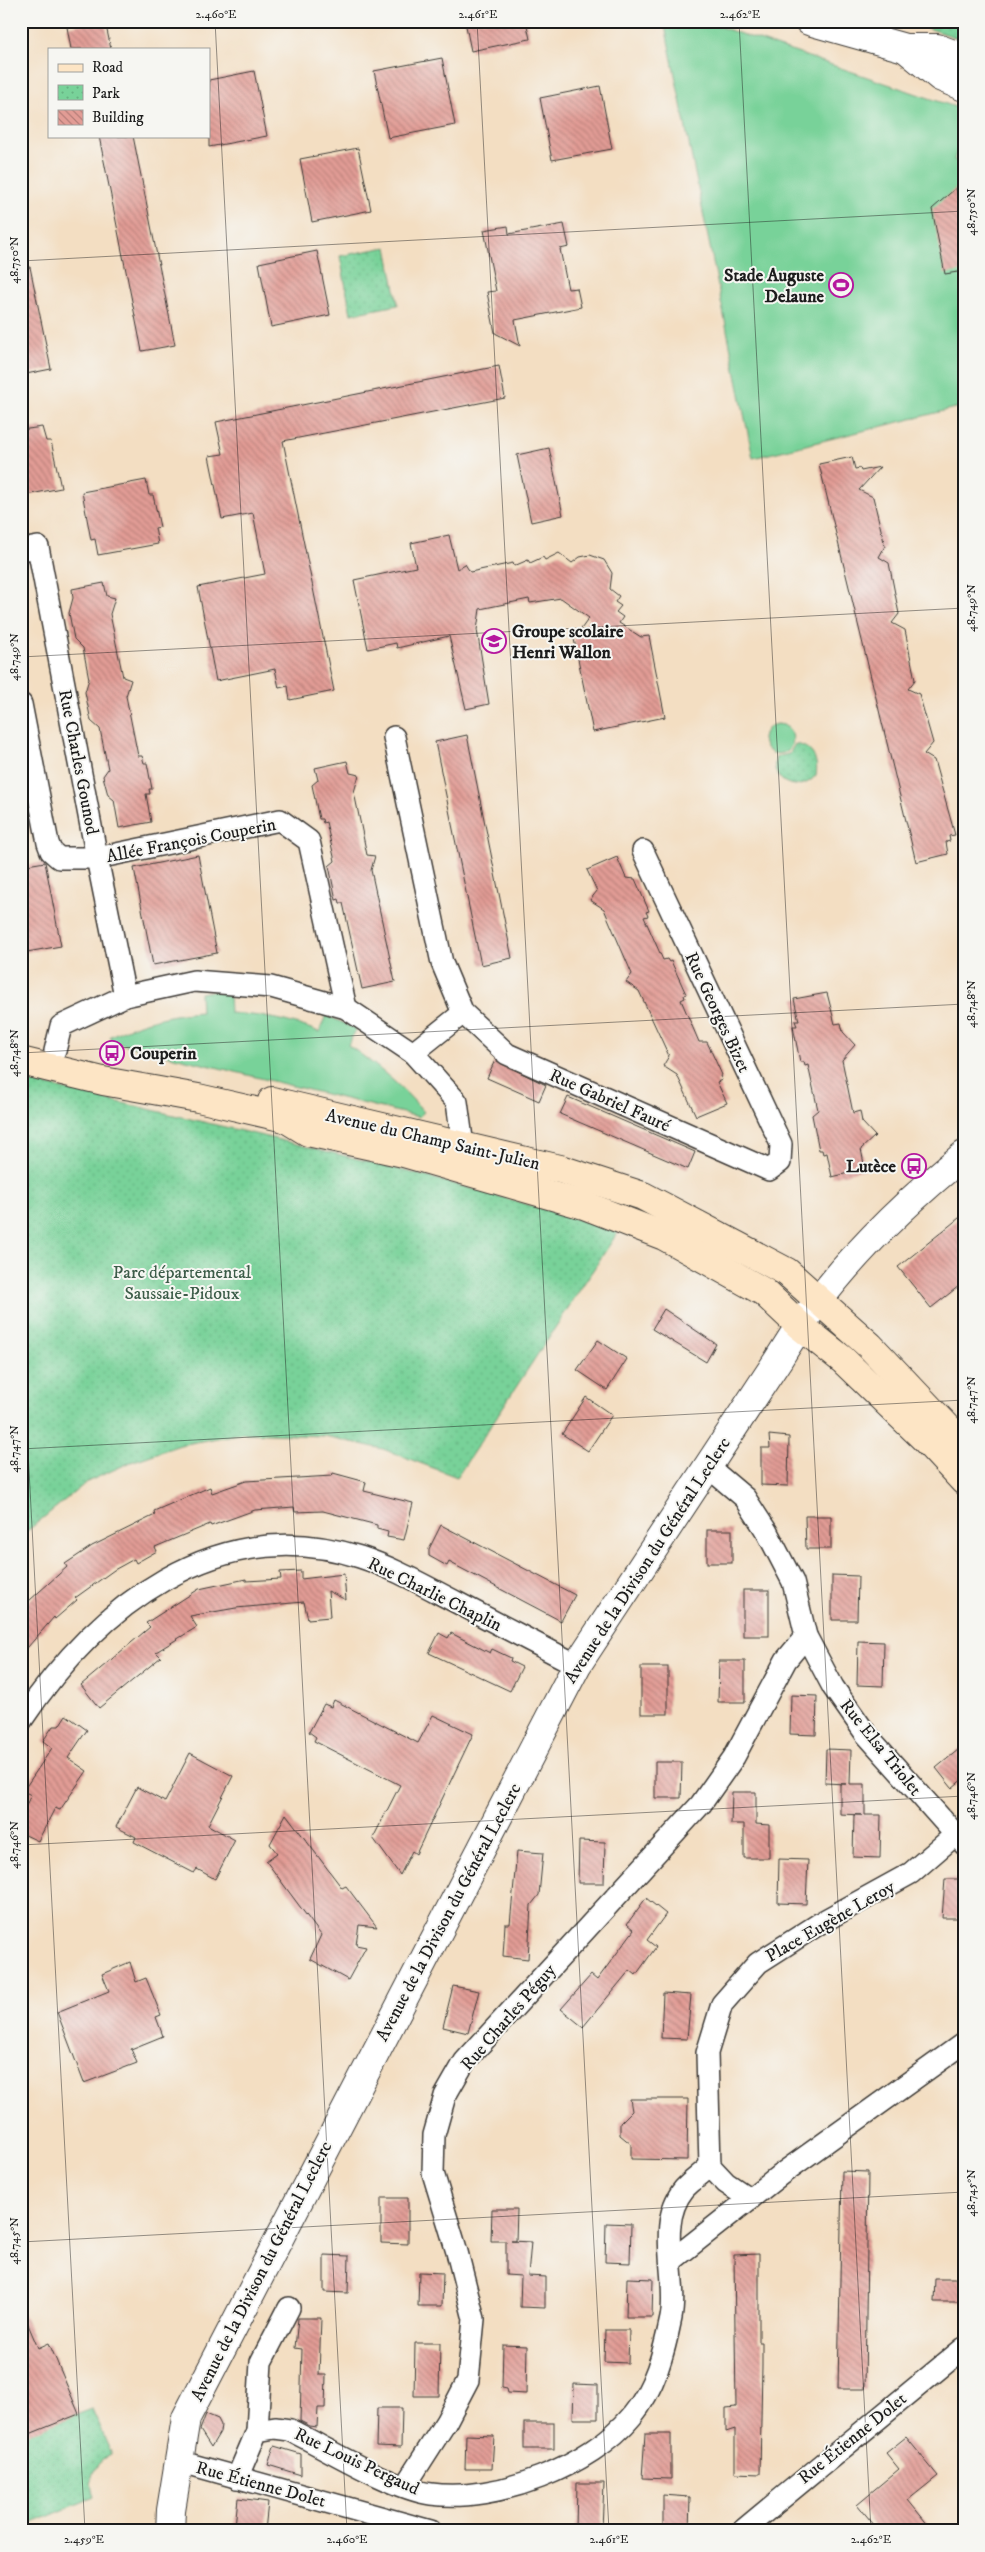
<svg xmlns="http://www.w3.org/2000/svg" width="985" height="2552" font-family="'IM FELL DW Pica',serif">
<style>
.grass{fill:#78d299;stroke:#4a775a}
.park{fill:url(#park-dots);stroke:#4a775a}
.building{fill:url(#building-back-hatch)}
.lines{fill:none;stroke-linecap:round;stroke-linejoin:round}
.minor-casing{stroke:#3c3935;stroke-width:24}
.tertiary-casing{stroke:#3c3935;stroke-width:30}
.secondary-casing{stroke:#3c3935;stroke-width:30}
.minor{stroke:#fff;stroke-width:21}
.tertiary{stroke:#fff;stroke-width:28}
.secondary{stroke:#fde5c5;stroke-width:28}
.ticks{fill:none;stroke:#1c1c1c;stroke-width:1;stroke-opacity:0.45}
.labels{text-anchor:middle;stroke-width:4;stroke-linejoin:round;paint-order:stroke}
.poi-label{font-size:18px;font-weight:bold;fill:#1c1c1c;stroke:#f6f6f2;text-anchor:end}
.street-label{font-size:18px;fill:#1c1c1c;stroke:#f6f6f2}
.park-label{font-size:18px;fill:#3c5c48;stroke:#f6f6f2}
.neatline{fill:none;stroke:#1c1c1c;stroke-width:2}
.ticks-label{font-size:12px;text-anchor:middle;fill:#1c1c1c}
</style>
<defs>
<pattern id="park-dots" width="8" height="8" patternUnits="userSpaceOnUse" patternTransform="scale(1.25)"><rect width="8" height="8" fill="#78d299"/><path d="M2 2h.1M6 6h.1" fill="none" stroke="#67b483" stroke-width="1.8" stroke-linecap="round"/></pattern>
<pattern id="building-back-hatch" width="6" height="6" patternUnits="userSpaceOnUse" patternTransform="scale(1.25)"><rect width="6" height="6" fill="#e29c95"/><path d="M-1 5l2 2M0 0l6 6M5-1l2 2" fill="none" stroke="#b67e79"/></pattern>
</defs>
<rect width="100%" height="100%" fill="#f6f6f2"/>
<filter id="ink" filterUnits="userSpaceOnUse"><feTurbulence type="fractalNoise" baseFrequency=".02" numOctaves="2"/><feDisplacementMap in="SourceGraphic" scale="10" xChannelSelector="R" yChannelSelector="G"/><feConvolveMatrix kernelMatrix="1 2 1 2 8 2 1 2 1" color-interpolation-filters="sRGB"/></filter>
<filter id="wash" filterUnits="userSpaceOnUse"><feTurbulence type="fractalNoise" baseFrequency=".0096" numOctaves="4" result="noise"/><feDisplacementMap in="SourceGraphic" scale="20" xChannelSelector="R" yChannelSelector="G"/><feGaussianBlur stdDeviation="1.12" result="paint"/><feColorMatrix in="noise" values="0 0 0 0 0 0 0 0 0 0 0 0 0 0 0 0 0 1.4 0 .05"/><feComposite in="paint" operator="in"/></filter>
<g filter="url(#wash)">
<rect width="100%" height="100%" fill="#f3dec2"/>
<g class="grass">
<path d="M664,21H703L964,110V129L954,160L964,163V406L753,458Z"/>
<circle cx="778" cy="739" r="15"/>
<path d="M214,991L229,993L230,1013C260,1015 290,1020 319,1032L326,1015L356,1029L348,1045C376,1065 401,1085 424,1112L419,1117L113,1042L110,1036C140,1022 168,1014 201,1012L200,993Z"/>
</g>
<g class="park">
<path d="M906,21H964V40Z"/>
<path d="M387,247L398,305L351,314L340,256Z"/>
<path d="M795,744C811,746 819,759 816,775C801,795 768,783 776,757L789,754Z"/>
<path d="M21,1079C220,1127 422,1169 618,1232L457,1477L383,1449L325,1436L244,1433L180,1445L131,1462L87,1482L21,1536Z"/>
<path d="M92,2409L112,2454C94,2463 87,2478 94,2497L21,2528V2436Z"/>
</g>
<g id="blocks">
<g class="building">
<path d="M97,21H105L111,49H71L67,27Z"/>
<path d="M465,21H526L530,39L471,51Z"/>
<path d="M442,58L455,125L388,138L374,71Z"/>
<path d="M254,71L267,136L209,147V80Z"/>
<path d="M600,86L612,149L552,160L540,98Z"/>
<path d="M99,136H133L175,345L142,351Z"/>
<path d="M358,148L371,210L312,222L300,159Z"/>
<path d="M956,188L964,225V271L945,274L932,209Z"/>
<path d="M564,224L569,247L560,249L568,289L577,288L581,307L515,320L520,346L495,333L487,292L496,291L484,230L508,226L509,234Z"/>
<path d="M317,251L330,315L271,327L259,263Z"/>
<path d="M30,267L51,369L21,375V268Z"/>
<path d="M499,366L505,398L283,441L334,691L290,700L288,686L279,688L275,669L216,681L198,587L265,574L253,513L222,519L209,456L223,454L216,422Z"/>
<path d="M42,427L46,441H51L61,488L21,496V430Z"/>
<path d="M549,448L563,515L531,522L517,455Z"/>
<path d="M852,457L855,469L860,468L861,471L880,467L859,490L873,497L885,546L879,557L889,563L899,614L892,623L905,630L915,680L908,689L919,694L933,743L924,754L934,760L955,835L949,836L950,841L946,842L948,854L916,862L819,464Z"/>
<path d="M146,480L149,495H153L160,527L155,528L158,544L98,555L95,539L91,540L82,492Z"/>
<path d="M449,535L457,569L465,564L470,572L513,563L514,566L528,560L530,563L543,557L545,560L559,553L572,563L580,557L590,555L604,560L612,573L610,589L619,596L615,602L621,606L616,612L623,617L619,623L641,637L649,636L665,717L593,732L574,639L589,618L561,598L530,603L529,599L480,609L477,630L489,704L466,709L449,636L397,648L396,643L368,649L354,580L416,567L411,543Z"/>
<path d="M104,583L107,596L115,598L110,614L123,677L131,680L126,696L138,756H142L144,763H147L152,789H149L150,794H146L151,822L119,828L114,800L108,795L103,776L108,769L100,729L91,721L85,692L89,679L83,648L74,639L69,613L73,598L72,589Z"/>
<path d="M467,735L512,958L481,965L435,742Z"/>
<path d="M347,761L350,773L359,775L354,792L367,855L375,856L371,870L395,982L362,989L343,903H340L339,899L336,900L329,866L335,861L326,822L323,823L322,819H319L312,785L318,780L315,768Z"/>
<path d="M198,855L217,953L153,965L134,868Z"/>
<path d="M617,857L626,878L635,879L649,911L646,912L648,916L644,917L663,960L667,959L669,962L671,961L686,994L684,995L685,998L681,1000L699,1042H707L722,1075L720,1076L722,1080L717,1082L727,1103L696,1116L677,1075L663,1066L669,1056L639,991L626,982L632,974L604,909L590,900L597,891L587,870Z"/>
<path d="M45,862L61,946L21,953V866Z"/>
<path d="M827,993L835,1024L841,1023L843,1032L855,1045L842,1060L853,1113L860,1111L862,1122L875,1136L861,1149L865,1169L832,1177L827,1153L823,1154L822,1150H819L812,1115L818,1110L808,1065L805,1066L804,1062H800L793,1026H797L795,1021H799L794,999Z"/>
<path d="M495,1060L546,1085L539,1101L487,1078Z"/>
<path d="M568,1097L695,1152L688,1169L560,1114Z"/>
<path d="M964,1214V1282L931,1308L898,1267Z"/>
<path d="M664,1309L716,1344L706,1362L652,1329Z"/>
<path d="M598,1340L627,1359L607,1390L577,1370Z"/>
<path d="M586,1397L612,1415L588,1451L562,1434Z"/>
<path d="M769,1435L789,1437L788,1486L761,1485V1448H770Z"/>
<path d="M333,1473L366,1482L364,1491L413,1503L404,1540L387,1537L388,1532L377,1529V1525L323,1511L295,1512L294,1507L255,1510L211,1526L210,1524L155,1547L157,1551L136,1563L134,1559L114,1570L75,1598L77,1600L55,1619L54,1617L21,1655V1608L67,1567L65,1564L92,1546L155,1515L154,1511L210,1487L212,1493L246,1481L332,1476Z"/>
<path d="M805,1516H831V1549H806Z"/>
<path d="M441,1525L575,1595L561,1621L449,1562L447,1566L429,1556V1549Z"/>
<rect x="707" y="1530" width="25" height="33"/>
<path d="M301,1571V1579L344,1574L346,1600L328,1591L330,1617L308,1619L304,1602L236,1608L190,1616L197,1627L156,1652L161,1657L99,1708L81,1685L150,1627L146,1623L199,1589L246,1579V1581L281,1579L280,1572Z"/>
<path d="M832,1575L858,1576L857,1620H832Z"/>
<rect x="743" y="1590" width="26" height="46"/>
<path d="M439,1633L448,1638L451,1633L490,1653L492,1649L511,1658L510,1661L522,1667L510,1691L429,1653Z"/>
<path d="M858,1641L884,1642L883,1686L857,1685Z"/>
<path d="M719,1661H745V1702H718Z"/>
<rect x="641" y="1667" width="27" height="47"/>
<path d="M791,1695L817,1696L816,1735L790,1734Z"/>
<path d="M334,1700L418,1743L433,1715L473,1734L416,1854L412,1851L400,1875L373,1838L400,1785L314,1741L316,1737L309,1732L324,1704L331,1707Z"/>
<path d="M66,1715L87,1730L68,1758L87,1771L60,1810L55,1808L38,1841L21,1833V1815L31,1795L23,1791L52,1748L43,1741L53,1726H59Z"/>
<path d="M964,1745V1778L952,1788L936,1768Z"/>
<path d="M826,1749L851,1750L850,1784H865V1815H881L880,1858L853,1857L854,1815H862L840,1814V1784H846L825,1783Z"/>
<path d="M190,1753L233,1776L208,1825L235,1840L215,1879L197,1869L194,1873L134,1842L136,1837L116,1827L137,1787L165,1802Z"/>
<path d="M655,1762H682L681,1798H655Z"/>
<path d="M732,1792H756V1824L769,1825V1858H744V1824H731Z"/>
<path d="M286,1814L342,1888L346,1886L377,1927L359,1925L356,1945L366,1947L348,1980L310,1959L321,1935L266,1861L277,1853L270,1844Z"/>
<path d="M579,1841L605,1842L604,1883H578Z"/>
<path d="M517,1851L543,1853L539,1895L531,1905L528,1959L503,1956L505,1924H510Z"/>
<path d="M779,1859L808,1860L806,1904L778,1903Z"/>
<path d="M945,1879H964V1918H942Z"/>
<path d="M646,1898L666,1914L647,1940L656,1947L636,1975L630,1970L583,2027L561,2009L591,1975L597,1980L634,1930L627,1924Z"/>
<path d="M130,1962L136,1982L146,1978L161,2015L156,2017L163,2036L131,2049L137,2063L84,2083L57,2012L109,1991L102,1974Z"/>
<path d="M453,1986L479,1991L468,2033L443,2027Z"/>
<path d="M663,1993L691,1995L687,2039L661,2038Z"/>
<path d="M630,2099H688L687,2160L631,2159V2144L620,2135V2123L632,2111Z"/>
<path d="M842,2171L868,2172L865,2389H838Z"/>
<path d="M381,2198H408V2244L381,2243Z"/>
<path d="M492,2209H517L516,2241H511L531,2242L528,2276L545,2277V2308L520,2307L521,2276L506,2275V2241H491Z"/>
<path d="M606,2223L631,2224L630,2263L605,2262Z"/>
<path d="M759,2254V2342H762V2365L760,2474L735,2473V2429L726,2432V2408L736,2407L734,2255Z"/>
<path d="M324,2255L349,2256L348,2293L324,2292Z"/>
<path d="M419,2272L443,2273L442,2306H418Z"/>
<path d="M627,2278L653,2279L652,2317H626Z"/>
<path d="M935,2279H964V2302H934Z"/>
<path d="M21,2308L38,2348L49,2343L79,2414L27,2435L21,2420Z"/>
<path d="M298,2318H321L319,2375H326L325,2408H318L317,2427L310,2426L300,2421L302,2349L295,2348Z"/>
<path d="M605,2330H629L628,2363L604,2362Z"/>
<path d="M415,2343H440L439,2396H414Z"/>
<path d="M503,2345L527,2346L526,2394L508,2393L507,2389L502,2388Z"/>
<path d="M574,2384L598,2385V2419H573Z"/>
<path d="M377,2408H402L401,2447L376,2446Z"/>
<path d="M206,2414L218,2419L221,2425L220,2432L211,2447L200,2430Z"/>
<rect x="524" y="2423" width="30" height="26"/>
<path d="M645,2434H671V2479L642,2478Z"/>
<path d="M466,2435L494,2436L492,2469H465Z"/>
<path d="M906,2437L938,2476L908,2500L933,2531H879L857,2504L899,2469L886,2453Z"/>
<path d="M274,2446L301,2454V2475L268,2465Z"/>
<path d="M577,2483H604L602,2529H576Z"/>
<path d="M663,2495L690,2497L689,2531H663Z"/>
<path d="M238,2498L268,2502L265,2531L235,2526Z"/>
</g>
</g>
</g>
<g filter="url(#ink)">
<use href="#blocks" fill-opacity="0" stroke="#3c3935" stroke-width="1"/>
<g class="lines">
<defs>
<g id="minor">
<path d="M21,550L38,547L97,858H59L51,851L48,843L21,704"/>
<path d="M394,737L442,963L463,1013L507,1054L769,1170L780,1162L781,1144L643,851"/>
<path d="M125,996L97,858L280,820L309,841L346,1008"/>
<path d="M55,1051L61,1026L125,996L194,981L271,987L346,1008L413,1053L457,1102L463,1146"/>
<path d="M413,1053L463,1013"/>
<path d="M707,1466L745,1498L767,1532L793,1582L806,1636L833,1687L866,1734L964,1844"/>
<path d="M21,1721C96,1608 217,1511 360,1557C394,1568 425,1586 456,1602C496,1623 537,1644 577,1665"/>
<path d="M710,2166L707,2053L722,2004L758,1963L822,1922L911,1873L955,1835"/>
<path d="M671,2261L780,2175L964,2043"/>
<path d="M257,2431L261,2362L289,2308"/>
<path d="M178,2461L431,2531"/>
<path d="M237,2478L257,2431L275,2428L290,2430C326,2448 393,2489 431,2494C496,2503 591,2466 632,2416C655,2388 664,2352 671,2318C679,2278 655,2224 684,2189C691,2181 702,2174 710,2166L726,2183L750,2199"/>
<path d="M405,2486L446,2422L468,2380L474,2319L457,2252L433,2173L434,2135L445,2096L465,2061L701,1804L734,1757L786,1660L806,1636"/>
<path d="M742,2531L964,2348"/>
</g>
<g id="tertiary">
<path d="M809,21L905,48H937L964,58"/>
<path d="M905,48L940,77L964,87"/>
<path d="M170,2531L171,2510L186,2418L577,1665L778,1360C825,1281 892,1213 964,1155"/>
</g>
<g id="secondary">
<path d="M21,1061L103,1081L198,1098L285,1118L308,1132L404,1153L584,1205L664,1236L764,1292L799,1325L843,1360L925,1439L964,1481"/>
<path d="M272,1101L560,1169L643,1196L787,1272L870,1346L964,1445"/>
</g>
</defs>
<use href="#minor" class="minor-casing"/>
<use href="#tertiary" class="tertiary-casing"/>
<use href="#secondary" class="secondary-casing"/>
<use href="#minor" class="minor"/>
<use href="#tertiary" class="tertiary"/>
<use href="#secondary" class="secondary"/>
</g>
</g>
<path class="ticks" d="M215,21L347,2531M477,21L609,2531M739,21L871,2531M21,261L964,211M21,657L964,608M21,1053L964,1004M21,1318L85,2531M21,1449L964,1400M21,1845L964,1796M21,2242L964,2192"/>
<defs>
<symbol id="stadium-ring" viewBox="-11 -11 22 22"><circle r="9.5" fill="#f6f6f2" stroke="#b5179e" stroke-width="1.5"/><path d="M0-5a6.5 5 0 1 0 0 10a6.5 5 0 1 0 0-10ZM-3.5-1.8h7v3.6h-7Z" fill="#b5179e"/></symbol>
<symbol id="school-ring" viewBox="-11 -11 22 22"><circle r="9.5" fill="#f6f6f2" stroke="#b5179e" stroke-width="1.5"/><path d="M0-5L7-2L0 1L-7-2ZM-4 1L0 2.5L4 1V4Q0 6-4 4Z" fill="#b5179e"/></symbol>
<symbol id="bus-ring" viewBox="-11 -11 22 22"><circle r="9.5" fill="#f6f6f2" stroke="#b5179e" stroke-width="1.5"/><path d="M-5-6H5V4H4V6H2V4H-2V6H-4V4H-5ZM-3.5-4V0h7V-4ZM-3.5 1.2v1.5H-2V1.2ZM2 1.2v1.5H3.5V1.2Z" fill="#b5179e"/></symbol>
</defs>
<g fill-rule="evenodd">
<use href="#stadium-ring" x="827" y="271" width="28" height="28"/>
<use href="#school-ring" x="480" y="627" width="28" height="28"/>
<use href="#bus-ring" x="98" y="1039" width="28" height="28"/>
<use href="#bus-ring" x="900" y="1152" width="28" height="28"/>
</g>
<g class="labels">
<g class="poi-label">
<text x="824" y="281">Stade Auguste<tspan x="824" dy="21">Delaune</tspan></text>
<text x="512" y="637" text-anchor="start">Groupe scolaire<tspan x="512" dy="21">Henri Wallon</tspan></text>
<text x="130" y="1059" text-anchor="start">Couperin</text>
<text x="896" y="1172">Lutèce</text>
</g>
<g class="street-label">
<text transform="translate(79 762) rotate(79)" y="6">Rue Charles Gounod</text>
<text transform="translate(191 840) rotate(-11)" y="6">Allée François Couperin</text>
<text transform="translate(718 1012) rotate(65)" y="6">Rue Georges Bizet</text>
<text transform="translate(610 1100) rotate(24)" y="6">Rue Gabriel Fauré</text>
<text transform="translate(433 1139) rotate(13)" y="6">Avenue du Champ Saint-Julien</text>
<text transform="translate(647 1560) rotate(-57)" y="6">Avenue de la Divison du Général Leclerc</text>
<text transform="translate(435 1594) rotate(26)" y="6">Rue Charlie Chaplin</text>
<text transform="translate(881 1747) rotate(51)" y="6">Rue Elsa Triolet</text>
<text transform="translate(448 1912) rotate(-62)" y="6">Avenue de la Divison du Général Leclerc</text>
<text transform="translate(830 1921) rotate(-30)" y="6">Place Eugène Leroy</text>
<text transform="translate(508 2017) rotate(-49)" y="6">Rue Charles Péguy</text>
<text transform="translate(261 2271) rotate(-63)" y="6">Avenue de la Divison du Général Leclerc</text>
<text transform="translate(852 2438) rotate(-39)" y="6">Rue Étienne Dolet</text>
<text transform="translate(357 2461) rotate(25)" y="6">Rue Louis Pergaud</text>
<text transform="translate(261 2484) rotate(15)" y="6">Rue Étienne Dolet</text>
</g>
<g class="park-label">
<text x="182" y="1278">Parc départemental<tspan x="182" dy="21">Saussaie-Pidoux</tspan></text>
</g>
</g>
<rect width="985" height="2552" fill="none" stroke="#f6f6f2" stroke-width="55"/>
<rect x="48" y="48" width="162" height="90" fill="#f6f6f2" stroke="#9f9f9c"/>
<rect x="58" y="64" width="25" height="8" fill="#fde5c5" stroke="#9f9f9c"/>
<text x="92" y="72" font-size="15" fill="#1c1c1c">Road</text>
<rect x="58" y="85" width="25" height="15" fill="url(#park-dots)" stroke="#9f9f9c"/>
<text x="92" y="98" font-size="15" fill="#1c1c1c">Park</text>
<rect x="58" y="110" width="25" height="15" fill="url(#building-back-hatch)" stroke="#9f9f9c"/>
<text x="92" y="122" font-size="15" fill="#1c1c1c">Building</text>
<rect x="28" y="28" width="930" height="2496" class="neatline"/>
<g class="ticks-label">
<text x="216" y="18">2.460°E</text>
<text x="478" y="18">2.461°E</text>
<text x="740" y="18">2.462°E</text>
<text transform="translate(971 212) rotate(-90)" y="4">48.750°N</text>
<text transform="translate(14 260) rotate(-90)" y="4">48.750°N</text>
<text transform="translate(971 608) rotate(-90)" y="4">48.749°N</text>
<text transform="translate(14 657) rotate(-90)" y="4">48.749°N</text>
<text transform="translate(971 1004) rotate(-90)" y="4">48.748°N</text>
<text transform="translate(14 1053) rotate(-90)" y="4">48.748°N</text>
<text transform="translate(971 1400) rotate(-90)" y="4">48.747°N</text>
<text transform="translate(14 1449) rotate(-90)" y="4">48.747°N</text>
<text transform="translate(971 1796) rotate(-90)" y="4">48.746°N</text>
<text transform="translate(14 1845) rotate(-90)" y="4">48.746°N</text>
<text transform="translate(971 2193) rotate(-90)" y="4">48.745°N</text>
<text transform="translate(14 2241) rotate(-90)" y="4">48.745°N</text>
<text x="84" y="2543">2.459°E</text>
<text x="347" y="2543">2.460°E</text>
<text x="609" y="2543">2.461°E</text>
<text x="871" y="2543">2.462°E</text>
</g>
</svg>
